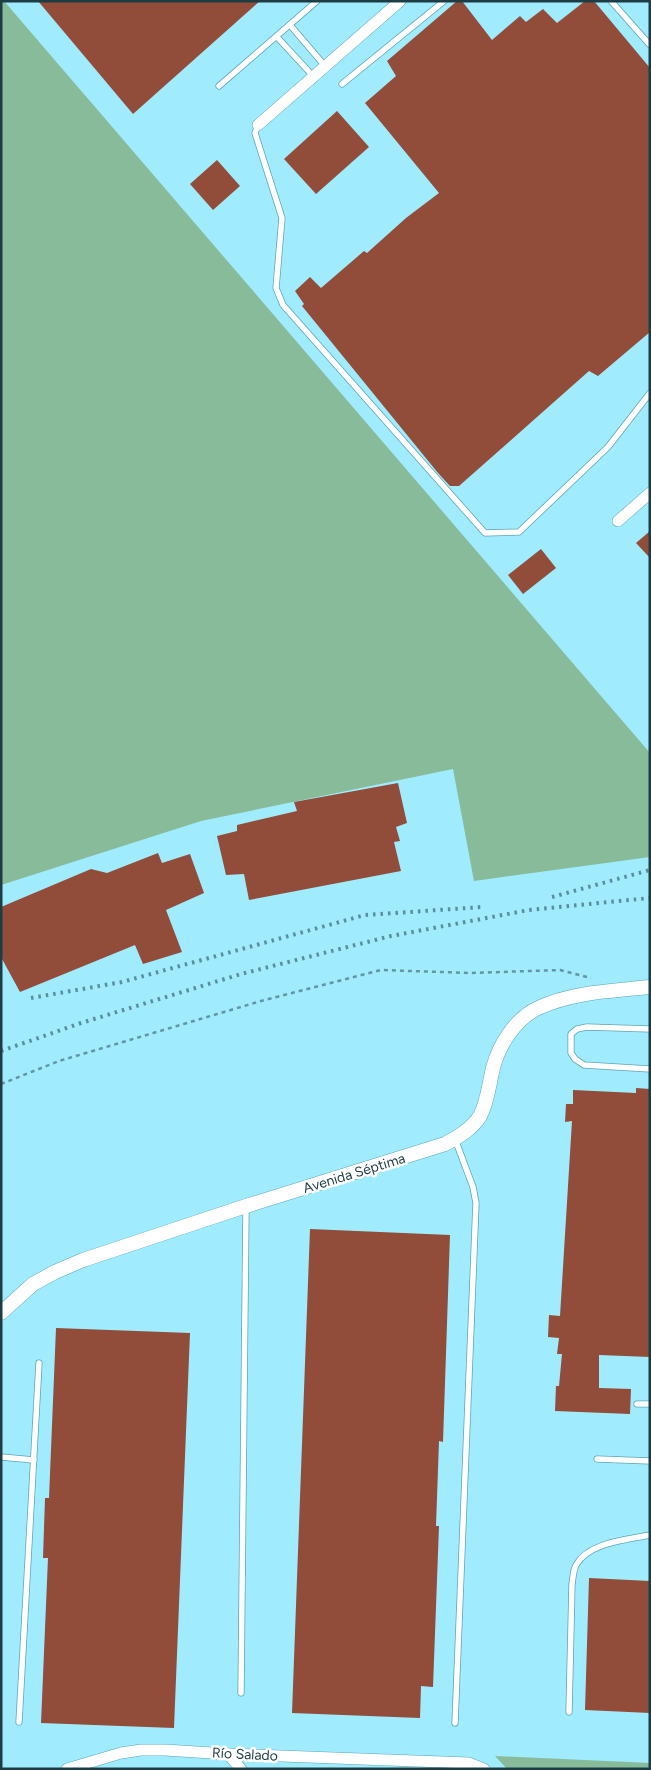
<svg xmlns="http://www.w3.org/2000/svg" width="651" height="1770" font-family="Figtree,sans-serif">
<style>
.green{fill:#8b9}
.building{fill:#924c3a}
.lines{fill:none;stroke-linecap:round;stroke-linejoin:round}
.service-casing{stroke:#5ba5b7;stroke-width:7}
.minor-casing{stroke:#5ba5b7;stroke-width:12}
.tertiary-casing{stroke:#5ba5b7;stroke-width:15}
.path{stroke:#6197a4;stroke-width:2.5;stroke-dasharray:4 4;stroke-linecap:butt}
.service{stroke:#fff;stroke-width:5.5}
.minor{stroke:#fff;stroke-width:11}
.tertiary{stroke:#fff;stroke-width:14}
.rail{stroke:#5b8e9b;stroke-width:4;stroke-dasharray:2.5 5;stroke-linecap:butt}
.labels{text-anchor:middle;stroke-width:5;stroke-linejoin:round;paint-order:stroke}
.street-label{font-size:14px;fill:#1d3c44;stroke:#fefefe}
</style>
<rect width="100%" height="100%" fill="#a1ebfe"/>
<g class="green">
<path d="M1,1H4L650,753V857L474,881L453,769L201,821L1,885Z"/>
<path d="M495,1756L650,1763V1769H507Z"/>
</g>
<g class="building">
<path d="M38,1H260L133,114Z"/>
<path d="M457,1H462L492,40L520,16L526,22L543,9L557,23L585,1H594L650,68V332L598,376L589,371L459,486H450L438,473L302,306L304,304L295,291L310,277L321,288L364,251L367,253L406,218L439,193L365,103L396,76L387,61Z"/>
<path d="M337,111L369,147L316,194L284,159Z"/>
<path d="M217,160L240,186L213,210L190,184Z"/>
<path d="M650,531V558L636,543Z"/>
<path d="M541,549L556,568L523,594L508,575Z"/>
<path d="M398,783L407,823L396,827L400,841L394,842L401,871L249,900L244,874L226,875L217,836L237,831V825L297,811L294,802Z"/>
<path d="M158,853L162,863L190,854L204,893L166,910L182,952L143,964L135,945L20,992L1,957V907L91,869L107,873Z"/>
<path d="M636,1088L650,1089V1357L599,1355V1388L631,1389L630,1414L555,1411L556,1386H559L562,1354H557L559,1338L548,1337L549,1315L560,1316L572,1121L565,1122L566,1104H573V1090L636,1093Z"/>
<path d="M310,1229L450,1235L443,1442L439,1441L436,1526H439L433,1687L421,1686L420,1718L292,1713Z"/>
<path d="M56,1328L190,1333L174,1728L41,1723L48,1558H43L45,1498H49Z"/>
<path d="M589,1578L650,1581V1713L585,1710Z"/>
</g>
<g class="lines">
<defs>
<g id="service">
<path d="M611,1L650,45"/>
<path d="M290,25L325,66"/>
<path d="M277,37L313,76"/>
<path d="M342,84L444,1"/>
<path d="M219,86L317,1"/>
<path d="M258,125L255,133L282,218L276,288L283,305L485,533L519,532L608,447L650,393"/>
<path d="M650,1029L587,1027L577,1029L571,1034V1053L575,1059L584,1065L650,1069"/>
<path d="M455,1139L473,1187L476,1203L455,1723"/>
<path d="M637,1404H650"/>
<path d="M1,1457L34,1460"/>
<path d="M597,1459L650,1461"/>
<path d="M241,1693L246,1208"/>
<path d="M569,1712L572,1584C573,1579 573,1571 576,1565C589,1542 627,1540 650,1535"/>
<path d="M19,1722L39,1363"/>
</g>
<g id="minor">
<path d="M258,125L400,1"/>
<path d="M618,521L650,493"/>
<path d="M228,1754L241,1769"/>
<path d="M67,1769L121,1753L141,1750H165L228,1754L469,1763L484,1769"/>
</g>
<path id="tertiary" d="M1,1313L33,1284L55,1272L83,1260L246,1206L445,1144C458,1137 472,1129 480,1116C488,1101 489,1084 493,1068C499,1045 515,1019 538,1008C572,992 612,991 650,987"/>
</defs>
<use href="#service" class="service-casing"/>
<use href="#minor" class="minor-casing"/>
<use href="#tertiary" class="tertiary-casing"/>
<path class="path" d="M1,1084L59,1061L261,1001L381,970L471,973L560,970L591,978"/>
<use href="#service" class="service"/>
<use href="#minor" class="minor"/>
<use href="#tertiary" class="tertiary"/>
<g class="rail">
<path d="M552,897L650,870"/>
<path d="M31,998L122,982L365,915L482,907"/>
<path d="M1,1051L81,1023L241,974L391,936L529,910L650,898"/>
</g>
</g>
<g class="labels">
<g class="street-label">
<text transform="translate(354 1173) rotate(-17)" y="5">Avenida Séptima</text>
<text transform="translate(245 1754) rotate(3)" y="5">Río Salado</text>
</g>
</g>
<rect width="651" height="1770" fill="none" stroke="#1d3c44" stroke-width="5"/>
</svg>
